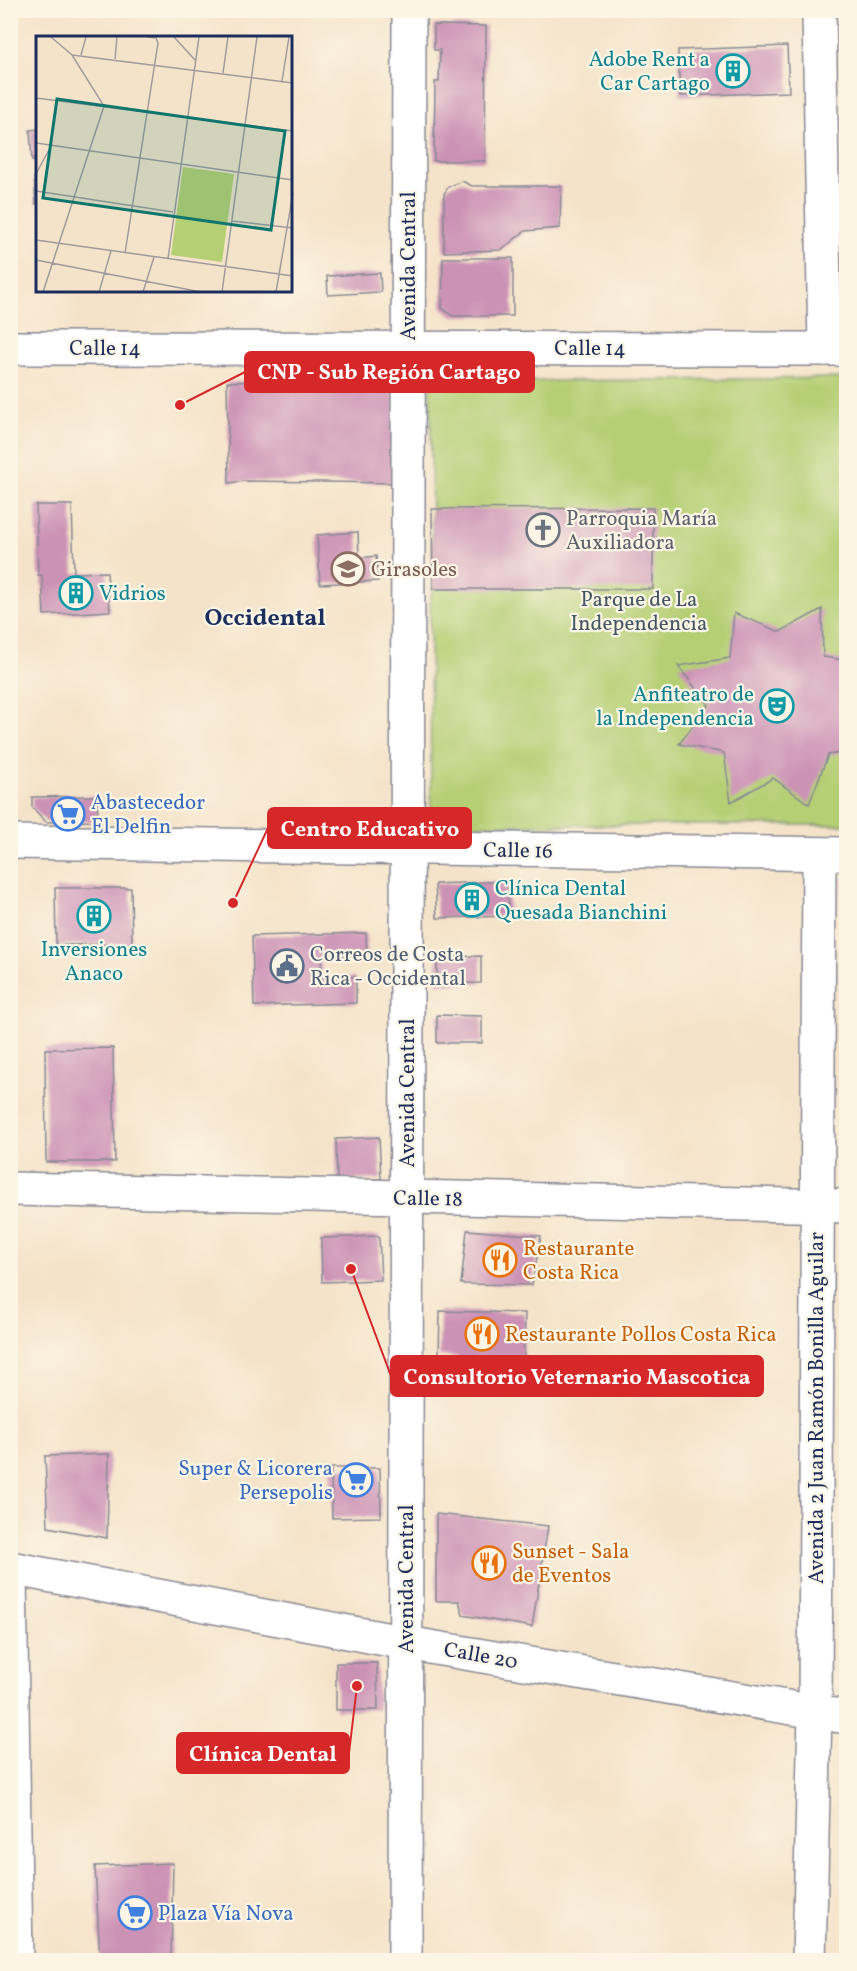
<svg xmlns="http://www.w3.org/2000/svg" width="857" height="1971" font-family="Vollkorn,serif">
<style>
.built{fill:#f5cfdc}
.green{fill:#b5cf74;stroke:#687f69;stroke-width:1.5}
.building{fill:#cc92b5}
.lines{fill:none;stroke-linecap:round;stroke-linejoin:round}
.minor-casing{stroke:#888994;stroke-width:36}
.major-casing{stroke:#888994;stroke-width:36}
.minor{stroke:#fff;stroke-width:33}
.major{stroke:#fff;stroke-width:33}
.labels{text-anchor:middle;stroke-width:4.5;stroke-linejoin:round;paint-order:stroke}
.culture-label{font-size:21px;fill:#0d838f;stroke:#fcf5e5;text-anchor:end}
.street-label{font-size:21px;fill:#1b2f5e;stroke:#fcf5e5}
.worship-label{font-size:21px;fill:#5b616d;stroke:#fcf5e5;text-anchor:start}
.education-label{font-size:21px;fill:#785e54;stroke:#fcf5e5;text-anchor:start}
.park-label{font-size:21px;fill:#425764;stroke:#fcf5e5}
.shop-label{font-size:21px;fill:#366cbe;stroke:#fcf5e5;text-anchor:start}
.service-label{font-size:21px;fill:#4e5e75;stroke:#fcf5e5;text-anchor:start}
.food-label{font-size:21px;fill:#c56008;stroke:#fcf5e5;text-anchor:start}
.quarter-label{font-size:24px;font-weight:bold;fill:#1b2f5e;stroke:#fcf5e5}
.inset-road{fill:none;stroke:#9e9b9e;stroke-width:1.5}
.view{fill:#0f766e;fill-opacity:0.15;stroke:#0f766e;stroke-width:3}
.inset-edge{fill:none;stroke:#1b2f5e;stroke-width:3}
.leader{fill:none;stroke:#d62828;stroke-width:2}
.callout-dot{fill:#d62828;stroke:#fcf5e5;stroke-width:2}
.callout{fill:#d62828;stroke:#d62828;stroke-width:2}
.callout-label{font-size:22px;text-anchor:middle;font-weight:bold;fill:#fff}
</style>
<rect width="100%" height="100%" fill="#fcf5e5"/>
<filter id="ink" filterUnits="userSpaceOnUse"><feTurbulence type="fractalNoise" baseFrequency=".0167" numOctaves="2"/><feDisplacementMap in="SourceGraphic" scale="12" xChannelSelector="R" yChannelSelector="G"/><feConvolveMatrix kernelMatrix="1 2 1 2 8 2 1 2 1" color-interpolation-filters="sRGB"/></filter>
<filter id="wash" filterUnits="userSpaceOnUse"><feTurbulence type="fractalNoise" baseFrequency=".008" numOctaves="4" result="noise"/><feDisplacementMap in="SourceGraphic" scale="24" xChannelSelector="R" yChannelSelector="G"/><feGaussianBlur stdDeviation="1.35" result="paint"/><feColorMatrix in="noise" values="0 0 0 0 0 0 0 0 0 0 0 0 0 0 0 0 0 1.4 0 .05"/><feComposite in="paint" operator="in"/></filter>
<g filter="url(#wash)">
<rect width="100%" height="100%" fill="#f5e3c9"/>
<path class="built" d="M841,879H846V1179H837Z"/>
<path class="green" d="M846,378V825H431L430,601L433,589L430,382Z"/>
<g id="blocks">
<g class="building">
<path d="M434,10H486V15L434,14Z"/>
<path d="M434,25L486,26L485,161H434L435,82H439L440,50H434Z"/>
<path d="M787,46L789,92L680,96L678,50Z"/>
<path d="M38,129V161H32L30,130Z"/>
<path d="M34,177H38V204H36Z"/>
<path d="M462,181L472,186H561L560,228L525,231L501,250L444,252V194L448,187Z"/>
<path d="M443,258H513V316H453L442,308Z"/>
<path d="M380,273L381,292L328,295L327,276Z"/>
<path d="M376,378L396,398V483L244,481L229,483L227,382Z"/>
<path d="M36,505H72L74,573L107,572L110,611L44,615L42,575H38Z"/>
<path d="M653,508V589H433L432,509Z"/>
<path d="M358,532L359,558L376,556L378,581L320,584L317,535Z"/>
<path d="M822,609L823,657L846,660V752L828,755L809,804L773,778L731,802L724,753L679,744L709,705L678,666L730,658L734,613L780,632Z"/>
<path d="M97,796L98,821L46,822L32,807V797Z"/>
<path d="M508,881L509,916L437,918L435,884Z"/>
<path d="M55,888H131L132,944L56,945Z"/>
<path d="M366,933L367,955L321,956L322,977H356V1003L254,1006L252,936Z"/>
<path d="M481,956V983L437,984V957Z"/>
<path d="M437,1015L482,1016V1043H437Z"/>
<path d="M113,1048L115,1162H46L45,1049Z"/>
<path d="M379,1137L381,1179L337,1181L336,1139Z"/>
<path d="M467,1230L541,1236L532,1285L461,1284Z"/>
<path d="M379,1236L381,1280L322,1282L321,1238Z"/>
<path d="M440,1311L525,1313L523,1380L458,1379V1357L439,1356Z"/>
<path d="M109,1454L107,1538L48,1527L45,1456Z"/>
<path d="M331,1468H380L381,1517L332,1518Z"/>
<path d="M436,1514L548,1526L532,1627L463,1615L459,1601H436Z"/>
<path d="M336,1663H377L378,1710H336Z"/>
<path d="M173,1863L171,1960H100L95,1866Z"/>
</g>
</g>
</g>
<g filter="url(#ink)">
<use href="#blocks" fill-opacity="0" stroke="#888994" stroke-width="1.5"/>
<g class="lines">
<defs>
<g id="minor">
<path d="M819,10L825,349"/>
<path d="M10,842L846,854"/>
<path d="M10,1189L846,1206"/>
<path d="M10,1568L406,1643L846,1717"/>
<path d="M809,1960L815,1712L819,855"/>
</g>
<g id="major">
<path d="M10,348L846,349"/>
<path d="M10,1575L16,1960"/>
<path d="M405,1960L409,10"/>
</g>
</defs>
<use href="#minor" class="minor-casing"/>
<use href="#major" class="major-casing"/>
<use href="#minor" class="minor"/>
<use href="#major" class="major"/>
</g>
</g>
<defs>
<symbol id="building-ring" viewBox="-11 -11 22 22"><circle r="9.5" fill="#fcf5e5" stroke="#0f9aa8" stroke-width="1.5"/><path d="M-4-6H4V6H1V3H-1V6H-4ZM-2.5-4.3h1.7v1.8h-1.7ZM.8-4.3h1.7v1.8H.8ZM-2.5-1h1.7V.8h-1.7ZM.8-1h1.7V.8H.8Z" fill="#0f9aa8"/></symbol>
<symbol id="church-ring" viewBox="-11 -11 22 22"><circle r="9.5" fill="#fcf5e5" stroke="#6b7280" stroke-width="1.5"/><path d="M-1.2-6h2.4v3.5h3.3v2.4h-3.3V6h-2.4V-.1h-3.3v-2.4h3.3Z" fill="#6b7280"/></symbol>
<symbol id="school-ring" viewBox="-11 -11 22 22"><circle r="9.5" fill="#fcf5e5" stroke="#8d6e63" stroke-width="1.5"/><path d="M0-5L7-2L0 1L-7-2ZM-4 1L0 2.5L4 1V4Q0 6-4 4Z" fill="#8d6e63"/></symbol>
<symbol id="theatre-ring" viewBox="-11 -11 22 22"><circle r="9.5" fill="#fcf5e5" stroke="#0f9aa8" stroke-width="1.5"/><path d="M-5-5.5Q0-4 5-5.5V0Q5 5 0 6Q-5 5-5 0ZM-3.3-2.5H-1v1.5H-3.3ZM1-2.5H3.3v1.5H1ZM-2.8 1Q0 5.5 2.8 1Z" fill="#0f9aa8"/></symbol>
<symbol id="supermarket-ring" viewBox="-11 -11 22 22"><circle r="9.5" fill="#fcf5e5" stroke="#3f7fe0" stroke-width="1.5"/><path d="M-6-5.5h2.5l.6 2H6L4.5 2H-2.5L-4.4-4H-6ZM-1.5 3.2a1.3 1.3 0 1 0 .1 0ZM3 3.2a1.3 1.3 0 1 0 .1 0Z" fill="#3f7fe0"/></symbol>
<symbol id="civic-ring" viewBox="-11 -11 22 22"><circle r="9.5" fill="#fcf5e5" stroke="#5c6f8a" stroke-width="1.5"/><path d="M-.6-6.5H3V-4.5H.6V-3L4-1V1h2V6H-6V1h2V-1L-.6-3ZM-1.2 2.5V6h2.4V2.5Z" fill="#5c6f8a"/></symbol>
<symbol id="restaurant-ring" viewBox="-11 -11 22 22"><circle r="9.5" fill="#fcf5e5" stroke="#e8710a" stroke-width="1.5"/><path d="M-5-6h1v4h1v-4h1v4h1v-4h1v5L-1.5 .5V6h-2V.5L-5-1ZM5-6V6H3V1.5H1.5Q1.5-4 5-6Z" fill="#e8710a"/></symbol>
</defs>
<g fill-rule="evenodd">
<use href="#building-ring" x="714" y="52" width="38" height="38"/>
<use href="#church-ring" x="524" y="511" width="38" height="38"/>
<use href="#school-ring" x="329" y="550" width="38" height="38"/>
<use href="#building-ring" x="57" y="574" width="38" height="38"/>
<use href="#theatre-ring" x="758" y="687" width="38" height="38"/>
<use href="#supermarket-ring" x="49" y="795" width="38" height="38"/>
<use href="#building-ring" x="453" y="881" width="38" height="38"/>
<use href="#building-ring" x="75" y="897" width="38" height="38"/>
<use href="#civic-ring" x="268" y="947" width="38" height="38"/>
<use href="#restaurant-ring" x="481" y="1241" width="38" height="38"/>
<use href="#restaurant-ring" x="463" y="1315" width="38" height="38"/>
<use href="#supermarket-ring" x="337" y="1461" width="38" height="38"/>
<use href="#restaurant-ring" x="470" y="1544" width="38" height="38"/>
<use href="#supermarket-ring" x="116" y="1894" width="38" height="38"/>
</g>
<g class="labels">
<g class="culture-label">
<text x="710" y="66">Adobe Rent a<tspan x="710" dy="24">Car Cartago</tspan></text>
<text x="99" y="600" text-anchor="start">Vidrios</text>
<text x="754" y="701">Anfiteatro de<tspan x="754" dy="24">la Independencia</tspan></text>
<text x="495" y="895" text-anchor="start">Clínica Dental<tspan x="495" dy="24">Quesada Bianchini</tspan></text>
<text x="94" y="956" text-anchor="middle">Inversiones<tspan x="94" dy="24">Anaco</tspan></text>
</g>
<g class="street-label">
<text transform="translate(408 266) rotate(-90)" y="7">Avenida Central</text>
<text x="105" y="355">Calle 14</text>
<text x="590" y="355">Calle 14</text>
<text transform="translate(518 850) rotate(1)" y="7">Calle 16</text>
<text transform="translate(407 1093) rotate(-90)" y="7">Avenida Central</text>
<text transform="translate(428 1198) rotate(1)" y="7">Calle 18</text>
<text transform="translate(816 1408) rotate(-90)" y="7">Avenida 2 Juan Ramón Bonilla Aguilar</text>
<text transform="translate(406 1579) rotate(-90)" y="7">Avenida Central</text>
<text transform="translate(481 1655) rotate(10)" y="7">Calle 20</text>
</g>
<g class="worship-label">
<text x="566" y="525">Parroquia María<tspan x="566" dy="24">Auxiliadora</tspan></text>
</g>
<g class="education-label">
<text x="371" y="576">Girasoles</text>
</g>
<g class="park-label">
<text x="639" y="606">Parque de La<tspan x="639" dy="24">Independencia</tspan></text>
</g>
<g class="shop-label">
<text x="91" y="809">Abastecedor<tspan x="91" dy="24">El Delfin</tspan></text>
<text x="333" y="1475" text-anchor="end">Super &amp; Licorera<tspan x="333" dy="24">Persepolis</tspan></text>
<text x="158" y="1920">Plaza Vía Nova</text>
</g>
<g class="service-label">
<text x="310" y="961">Correos de Costa<tspan x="310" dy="24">Rica - Occidental</tspan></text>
</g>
<g class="food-label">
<text x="523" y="1255">Restaurante<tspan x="523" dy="24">Costa Rica</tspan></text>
<text x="505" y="1341">Restaurante Pollos Costa Rica</text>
<text x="512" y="1558">Sunset - Sala<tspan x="512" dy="24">de Eventos</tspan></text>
</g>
<g class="quarter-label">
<text x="265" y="625">Occidental</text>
</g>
</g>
<g transform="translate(36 36)">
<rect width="256" height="256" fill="#f5e3c9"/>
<path d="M147,131L198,138L186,226L135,219Z" fill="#b5cf74"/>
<path class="inset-road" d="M138,1L159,24M36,19L257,47M45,19L50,1M79,23L81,1M187,37L192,1M246,45L253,1M0,62L257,95M209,89L221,1M0,107L257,144M0,138L15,110M0,155L137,176M196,185L257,192M0,204L257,240M89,217L122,7L120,2L111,1M132,223L163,1M0,224L165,256M7,256L68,70L36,19L15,1M63,256L75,215M107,256L118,221M186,256L209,89M240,256L257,157"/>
<path class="view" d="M21,63L249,95L235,194L7,162Z"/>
<rect width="256" height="256" class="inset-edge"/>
</g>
<path class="leader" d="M180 405L245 372M233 903L268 828M351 1269L391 1376M357 1686L349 1753"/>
<g class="callout-dot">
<circle cx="180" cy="405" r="6"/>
<circle cx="233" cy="903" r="6"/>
<circle cx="351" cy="1269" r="6"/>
<circle cx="357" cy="1686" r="6"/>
</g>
<g class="callout">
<rect x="245" y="352" width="289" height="40" rx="6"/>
<rect x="268" y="808" width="203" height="40" rx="6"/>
<rect x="391" y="1356" width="372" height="40" rx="6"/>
<rect x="177" y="1733" width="172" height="40" rx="6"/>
</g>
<g class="callout-label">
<text x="389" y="379">CNP - Sub Región Cartago</text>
<text x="370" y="836">Centro Educativo</text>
<text x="577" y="1384">Consultorio Veternario Mascotica</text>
<text x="263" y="1761">Clínica Dental</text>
</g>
<rect width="857" height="1971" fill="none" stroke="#fcf5e5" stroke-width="36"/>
</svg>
